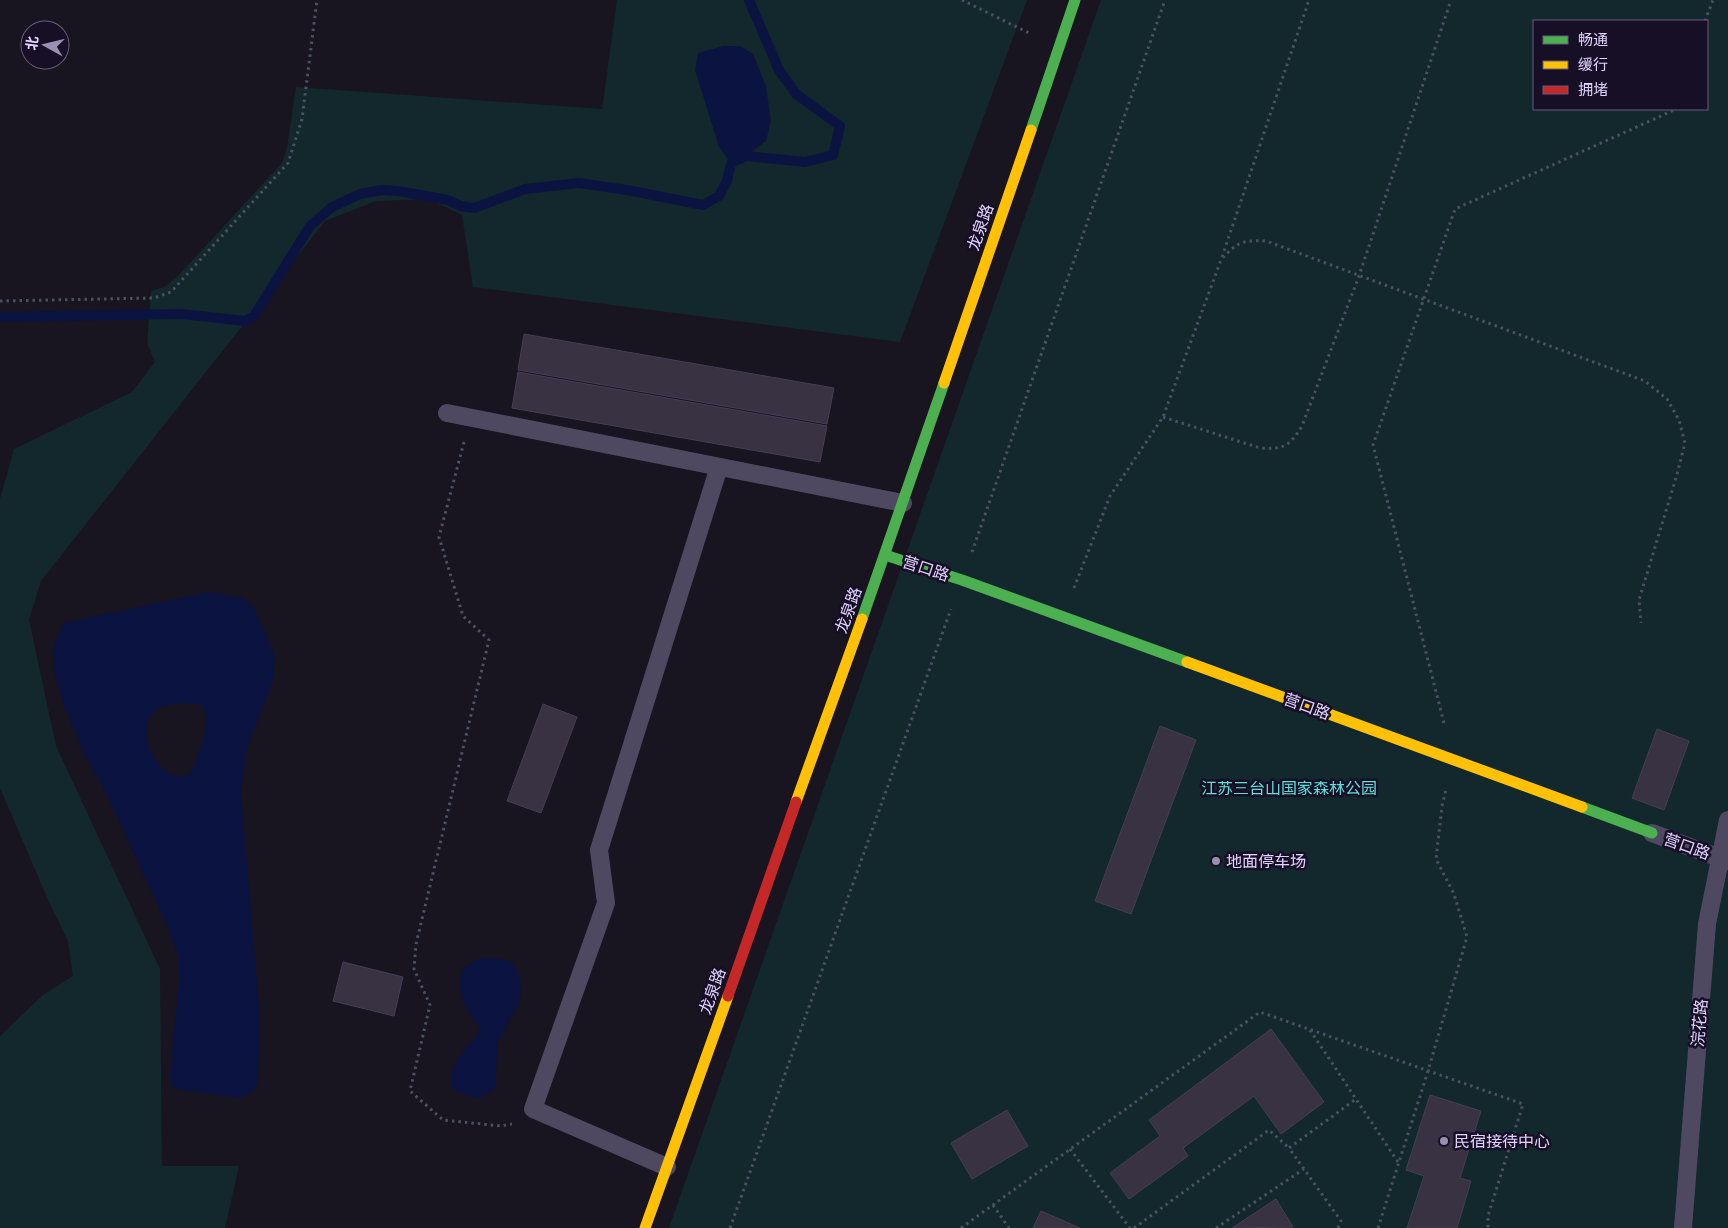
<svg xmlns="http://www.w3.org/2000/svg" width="1728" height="1228" font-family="'Space Grotesk','Noto Sans SC',sans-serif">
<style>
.green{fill:#13282d;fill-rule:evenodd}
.water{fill:#0b1440;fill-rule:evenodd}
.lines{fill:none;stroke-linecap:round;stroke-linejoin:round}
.stream{stroke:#0b1440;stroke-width:10}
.building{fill:#383242;stroke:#463e54}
.path{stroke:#495162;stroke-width:3;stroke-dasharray:2.5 4;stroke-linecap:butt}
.lane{stroke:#4e4961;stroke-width:18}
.fast{stroke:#4caf50;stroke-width:11}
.slow{stroke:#ffc107;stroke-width:11}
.jam{stroke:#c62828;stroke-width:11}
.poi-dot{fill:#9a90b1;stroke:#170f25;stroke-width:2}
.labels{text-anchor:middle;stroke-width:5;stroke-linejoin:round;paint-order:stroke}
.street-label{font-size:16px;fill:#e0d3ff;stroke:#170f25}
.park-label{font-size:16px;fill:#5ee0d9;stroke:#170f25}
.poi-label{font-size:16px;fill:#e0d3ff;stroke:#170f25;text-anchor:start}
</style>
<rect width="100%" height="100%" fill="#181420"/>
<g class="green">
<path d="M617,0H1027L900,342L473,287L462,215L428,199L376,201L325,221L41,581L29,620L56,746L160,969L162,1166H239L225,1228H0V1036L43,995L73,976L68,941L49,902L0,788V499L14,449L132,392L155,362L147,343L151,291L164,287L177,277L282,163L287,148L296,87L602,109Z"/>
<path d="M1101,0H1728V1228H669ZM1534,21H1707V109H1534Z"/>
</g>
<g class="water">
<path d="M723,46H740L753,54L766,86L771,121L766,141L746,156L731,163L719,147L695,70L698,53Z"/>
<path d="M209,592L243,598L254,608L275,656L273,680L247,748L241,792L260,1019L258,1081L255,1090L241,1098L180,1090L171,1085L170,1073L179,982L178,955L169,930L106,793L84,754L64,706L53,667L54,644L64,623ZM187,703L200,705L205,710L206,729L193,769L186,776C181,775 174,776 170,774C152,765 138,729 153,713C162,704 175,704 187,703Z"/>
<path d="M491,958L506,960L516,967L521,982L520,1001L498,1042L495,1087C493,1089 489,1094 486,1095C475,1101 460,1094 452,1087C447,1064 468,1048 481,1030C476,1023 469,1015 466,1007C453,981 459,959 491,958Z"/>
</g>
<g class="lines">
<path class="stream" d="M0,317L182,314L245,321L254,316L310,226L332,207L360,194L382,190L398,191L448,200L461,206L474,208L525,189L579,183L627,190L703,205L719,196L727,181L731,163L746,156L805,162L833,155L840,126L796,94L779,70L749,0"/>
</g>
<g class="building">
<path d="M524,334L834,388L827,424L518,370Z"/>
<path d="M518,372L827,426L820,462L512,408Z"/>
<path d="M543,704L577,717L541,813L507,801Z"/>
<path d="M1160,726L1196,740L1131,914L1095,901Z"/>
<path d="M1657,729L1689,741L1664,810L1632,798Z"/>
<path d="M343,962L403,977L394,1016L333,1001Z"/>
<path d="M1271,1029L1324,1102L1281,1134L1254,1096L1183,1148L1188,1156L1129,1199L1110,1173L1160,1136L1149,1120Z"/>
<path d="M1430,1095L1481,1111L1460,1178L1471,1181L1457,1228H1407L1424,1176L1406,1170Z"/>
<path d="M1007,1110L1028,1146L972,1179L951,1143Z"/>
<path d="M1276,1199L1293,1227L1232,1228Z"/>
<path d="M1041,1211L1080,1228H1033Z"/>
</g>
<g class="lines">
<g class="path">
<path d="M962,0L1031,34"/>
<path d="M1705,21L1713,0"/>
<path d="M1222,257L1309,0"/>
<path d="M0,301L154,298L171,292L288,163L302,119L317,0"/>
<path d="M1163,417L1260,448C1284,449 1289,447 1302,426L1359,276L1451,0"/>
<path d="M464,442L439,537L463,616L489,640L416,944L414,969L430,1005L410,1091L443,1120L501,1126L512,1124"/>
<path d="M972,552L1165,0"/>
<path d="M1074,588L1110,496L1163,417L1221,260C1237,242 1242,240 1266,241L1645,381L1667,399L1679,420L1685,443L1676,478L1639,600L1641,623"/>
<path d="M1444,723L1373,445L1455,209L1672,111L1673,109"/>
<path d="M1310,1030L1398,1162"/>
<path d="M1070,1149L1130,1228"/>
<path d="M993,1205L1009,1228"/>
<path d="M730,1228L951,609"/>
<path d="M961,1228L1260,1012L1523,1104L1488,1216V1228"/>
<path d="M1134,1228L1269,1130L1289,1148"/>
<path d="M1216,1228L1304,1169"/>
<path d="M1338,1228L1341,1221L1289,1148L1356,1099"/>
<path d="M1378,1228L1428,1071L1467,937L1454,894L1436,859L1442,806L1446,789"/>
</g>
<g class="lane">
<path d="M447,413L903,503"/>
<path d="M1652,833L1728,861"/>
<path d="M667,1167L533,1109L606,903L599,850L718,470"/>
<path d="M1683,1228L1707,924L1728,820"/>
</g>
<g class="fast">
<path d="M1031,130L1075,0"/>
<path d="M885,555L962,580L1187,662"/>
<path d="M862,619L944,383"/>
<path d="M1582,807L1652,833"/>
</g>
<g class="slow">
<path d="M944,383L1031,130"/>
<path d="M1187,662L1582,807"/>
<path d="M796,802L862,619"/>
<path d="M645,1228L728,996"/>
</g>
<path class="jam" d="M728,996L796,802"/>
</g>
<g class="poi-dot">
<circle cx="1216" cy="861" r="5"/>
<circle cx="1444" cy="1141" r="5"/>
</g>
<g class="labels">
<g class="street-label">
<text transform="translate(980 227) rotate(-71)" y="6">龙泉路</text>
<text transform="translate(926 568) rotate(18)" y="6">营口路</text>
<text transform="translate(848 610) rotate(-70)" y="6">龙泉路</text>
<text transform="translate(1307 706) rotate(20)" y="6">营口路</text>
<text transform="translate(1687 846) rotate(20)" y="6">营口路</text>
<text transform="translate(712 991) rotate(-70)" y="6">龙泉路</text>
<text transform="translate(1699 1023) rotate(-85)" y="6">浣花路</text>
</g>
<g class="park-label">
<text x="1289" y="794">江苏三台山国家森林公园</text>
</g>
<g class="poi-label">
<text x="1226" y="867">地面停车场</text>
<text x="1454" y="1147">民宿接待中心</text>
</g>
</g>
<rect x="1533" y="20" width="175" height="90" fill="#170f25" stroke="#675d7c"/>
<rect x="1543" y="36" width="25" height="8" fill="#4caf50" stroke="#675d7c"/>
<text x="1578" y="45" font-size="15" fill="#e0d3ff">畅通</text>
<rect x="1543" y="61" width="25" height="8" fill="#ffc107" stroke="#675d7c"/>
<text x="1578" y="70" font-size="15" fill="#e0d3ff">缓行</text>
<rect x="1543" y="86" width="25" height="8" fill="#c62828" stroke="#675d7c"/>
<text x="1578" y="95" font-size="15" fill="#e0d3ff">拥堵</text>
<g transform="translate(45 45) rotate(278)"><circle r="24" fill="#170f25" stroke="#675d7c"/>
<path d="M0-4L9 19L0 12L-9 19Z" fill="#9a90b1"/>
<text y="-8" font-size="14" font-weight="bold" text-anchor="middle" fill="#e0d3ff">北</text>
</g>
</svg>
